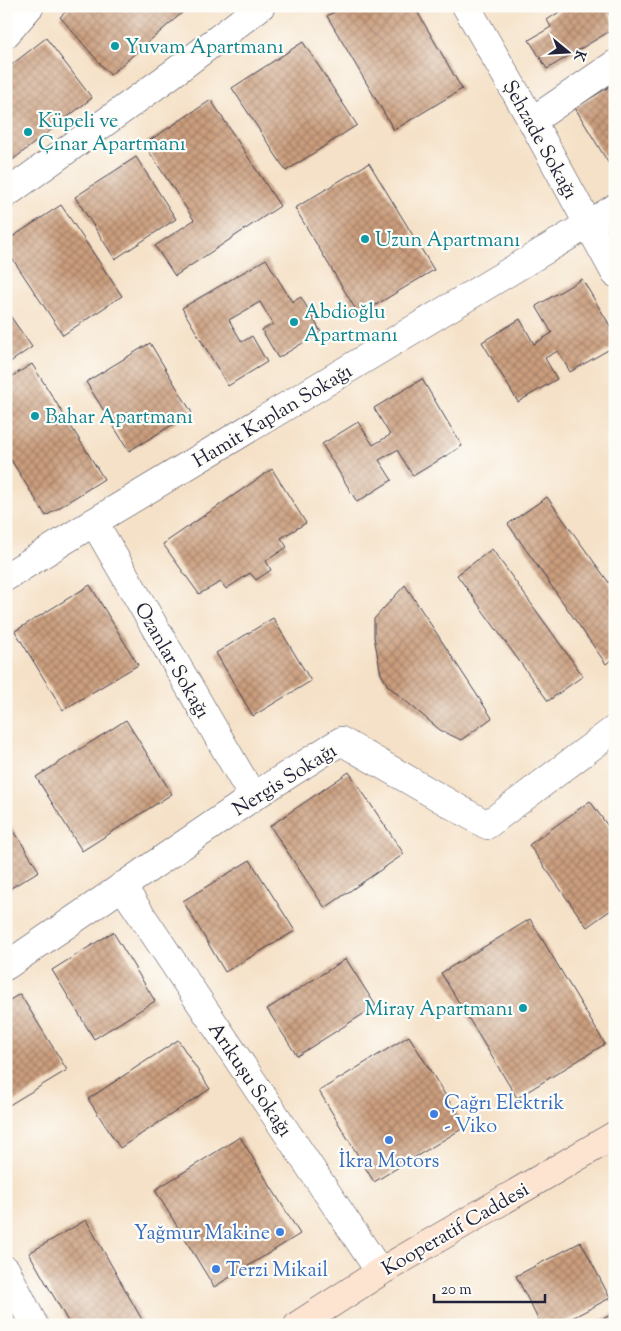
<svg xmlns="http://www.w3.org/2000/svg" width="621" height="1331" font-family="'Sorts Mill Goudy',serif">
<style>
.building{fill:url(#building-cross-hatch)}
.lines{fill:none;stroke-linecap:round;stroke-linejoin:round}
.street-casing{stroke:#423f50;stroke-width:29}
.secondary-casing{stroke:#423f50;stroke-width:29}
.street{stroke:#fff;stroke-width:28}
.secondary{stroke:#fde4d1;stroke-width:28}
.culture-dot{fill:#0f9aa8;stroke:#fdfcf7;stroke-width:2}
.shop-dot{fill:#3f7fe0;stroke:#fdfcf7;stroke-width:2}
.labels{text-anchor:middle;stroke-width:4.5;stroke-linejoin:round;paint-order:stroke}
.culture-label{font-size:20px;fill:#0d838f;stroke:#fdfcf7;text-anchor:start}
.street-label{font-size:20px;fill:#22223b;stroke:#fdfcf7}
.shop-label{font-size:20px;fill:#366cbe;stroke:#fdfcf7;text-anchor:start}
</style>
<defs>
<pattern id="building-cross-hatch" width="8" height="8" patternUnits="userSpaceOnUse" patternTransform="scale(1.25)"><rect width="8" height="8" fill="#cb9e7d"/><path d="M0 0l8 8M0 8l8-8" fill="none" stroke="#a48068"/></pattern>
</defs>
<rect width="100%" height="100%" fill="#fdfcf7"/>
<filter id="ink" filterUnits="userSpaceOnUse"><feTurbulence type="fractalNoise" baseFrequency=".02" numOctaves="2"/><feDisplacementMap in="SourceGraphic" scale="10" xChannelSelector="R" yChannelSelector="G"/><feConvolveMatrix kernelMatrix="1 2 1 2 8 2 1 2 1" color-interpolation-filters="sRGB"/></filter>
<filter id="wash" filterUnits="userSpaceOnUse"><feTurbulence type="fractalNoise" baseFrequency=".0096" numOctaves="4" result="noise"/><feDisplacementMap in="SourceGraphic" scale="20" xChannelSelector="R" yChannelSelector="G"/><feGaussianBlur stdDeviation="1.12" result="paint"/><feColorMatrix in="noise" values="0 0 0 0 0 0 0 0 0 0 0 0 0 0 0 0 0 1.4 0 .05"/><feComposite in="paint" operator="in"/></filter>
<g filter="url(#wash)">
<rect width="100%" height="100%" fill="#f5e1c7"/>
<g id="blocks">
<g class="building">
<path d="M72,6H190L110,75L60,17Z"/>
<path d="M344,6H414L462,89L394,130L327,16Z"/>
<path d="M568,6H604L615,23V28L547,69L529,40L551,27L547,20Z"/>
<path d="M46,38L92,98L6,165V69Z"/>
<path d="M303,42L357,125L286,171L232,88Z"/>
<path d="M615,83V160L609,164L575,108Z"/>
<path d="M211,100L280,206L175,276L155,246L194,220L144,144Z"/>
<path d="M136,157L176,219L115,259L75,197Z"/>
<path d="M369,163L434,270L359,315L295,208Z"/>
<path d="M61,205L122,296L63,335L6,249V241Z"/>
<path d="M266,259L292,302L301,297L321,332L278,358L262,330L273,324L260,302L229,320L242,342L252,336L267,362L228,386L182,308Z"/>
<path d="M582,279L615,334V346L570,372L558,351L545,358L557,379L518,402L482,342L520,319L534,344L552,333L536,306Z"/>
<path d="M6,310L32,347L6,365Z"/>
<path d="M150,343L192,413L129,451L86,382Z"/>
<path d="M32,364L104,479L46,516L6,452V380Z"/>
<path d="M422,379L462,446L413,476L397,450L379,460L392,480L357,502L322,444L358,422L373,445L390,435L374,408Z"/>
<path d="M272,469L306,523L281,538L287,547L266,561L271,570L256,580L250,573L226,589L221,582L199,594L163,544Z"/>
<path d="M547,497L615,591V657L606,664L508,524Z"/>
<path d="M6,512L13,523L6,527Z"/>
<path d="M492,549L583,676L548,701L457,575Z"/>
<path d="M90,585L138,665L63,710L15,631Z"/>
<path d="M405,585L492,718L461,740L440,730L388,686L381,674L374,637V619Z"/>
<path d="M273,618L311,681L253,716L216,653Z"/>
<path d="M126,720L172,794L82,851L36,777Z"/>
<path d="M349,772L404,854L325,908L270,826Z"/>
<path d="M590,801L615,836V907L587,927L529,845Z"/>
<path d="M6,818L39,871L6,891Z"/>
<path d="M250,860L295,931L225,972L183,901Z"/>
<path d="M530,919L605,1044L517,1098L441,973Z"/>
<path d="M113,932L155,1001L94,1039L52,970Z"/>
<path d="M346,959L376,1006L297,1056L267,1009Z"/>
<path d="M20,994L67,1070L6,1107V1002Z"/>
<path d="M409,1036L465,1127L374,1182L319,1091Z"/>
<path d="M178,1040L210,1089L120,1148L88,1099Z"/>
<path d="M240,1137L300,1234L214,1287L155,1190Z"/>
<path d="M86,1220L145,1325H70L29,1253Z"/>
<path d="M581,1242L610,1298L559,1325H541L516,1276Z"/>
<path d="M615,1313V1325H597L596,1322Z"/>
</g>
</g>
</g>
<g filter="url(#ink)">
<use href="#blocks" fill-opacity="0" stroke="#423f50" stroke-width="1"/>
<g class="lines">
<defs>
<g id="street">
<path d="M466,6L532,121L615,273"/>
<path d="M6,34L30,6"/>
<path d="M532,121L615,64"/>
<path d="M6,194L172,74L261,6"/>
<path d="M94,522L253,797"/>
<path d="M6,577L94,522L615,208"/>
<path d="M122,886L380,1272"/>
<path d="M6,966L253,797L341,741L487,825L615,729"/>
<path d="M6,1270L34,1325"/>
</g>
<path id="secondary" d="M298,1325L380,1272L615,1135"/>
</defs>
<use href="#street" class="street-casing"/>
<use href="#secondary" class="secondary-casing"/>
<use href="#street" class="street"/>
<use href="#secondary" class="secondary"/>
</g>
</g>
<g class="culture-dot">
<circle cx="115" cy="46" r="5"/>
<circle cx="28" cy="132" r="5"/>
<circle cx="365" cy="239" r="5"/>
<circle cx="294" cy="322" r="5"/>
<circle cx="35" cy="416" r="5"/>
<circle cx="523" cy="1008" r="5"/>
</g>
<g class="shop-dot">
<circle cx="434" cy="1114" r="5"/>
<circle cx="389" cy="1140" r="5"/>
<circle cx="280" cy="1232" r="5"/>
<circle cx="216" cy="1269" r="5"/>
</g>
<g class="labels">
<g class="culture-label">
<text x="125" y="53">Yuvam Apartmanı</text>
<text x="38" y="127">Küpeli ve<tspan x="38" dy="23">Çınar Apartmanı</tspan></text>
<text x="375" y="246">Uzun Apartmanı</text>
<text x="304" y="318">Abdioğlu<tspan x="304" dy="23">Apartmanı</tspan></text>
<text x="45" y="423">Bahar Apartmanı</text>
<text x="513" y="1015" text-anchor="end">Miray Apartmanı</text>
</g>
<g class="street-label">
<text transform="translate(541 139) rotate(61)" y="7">Şehzade Sokağı</text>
<text transform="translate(272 415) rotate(-31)" y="7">Hamit Kaplan Sokağı</text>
<text transform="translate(173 660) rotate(60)" y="7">Ozanlar Sokağı</text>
<text transform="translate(284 779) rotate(-32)" y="7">Nergis Sokağı</text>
<text transform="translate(251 1079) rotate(56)" y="7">Arıkuşu Sokağı</text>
<text transform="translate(455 1228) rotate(-30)" y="7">Kooperatif Caddesi</text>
</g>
<g class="shop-label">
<text x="444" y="1109">Çağrı Elektrik<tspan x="444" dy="23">- Viko</tspan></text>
<text x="389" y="1167" text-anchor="middle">İkra Motors</text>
<text x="270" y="1239" text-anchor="end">Yağmur Makine</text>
<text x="226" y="1276">Terzi Mikail</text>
</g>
</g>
<rect width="621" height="1331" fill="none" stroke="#fdfcf7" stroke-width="25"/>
<g transform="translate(568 52) rotate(108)" stroke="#fdfcf7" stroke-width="4" paint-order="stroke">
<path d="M0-4L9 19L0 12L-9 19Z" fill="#22223b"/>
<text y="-8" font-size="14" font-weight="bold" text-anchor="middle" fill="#22223b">K</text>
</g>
<path d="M434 1294v8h111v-8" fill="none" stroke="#22223b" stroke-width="2.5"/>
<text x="441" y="1294" font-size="15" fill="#22223b" stroke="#fdfcf7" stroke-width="4" paint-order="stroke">20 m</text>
</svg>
